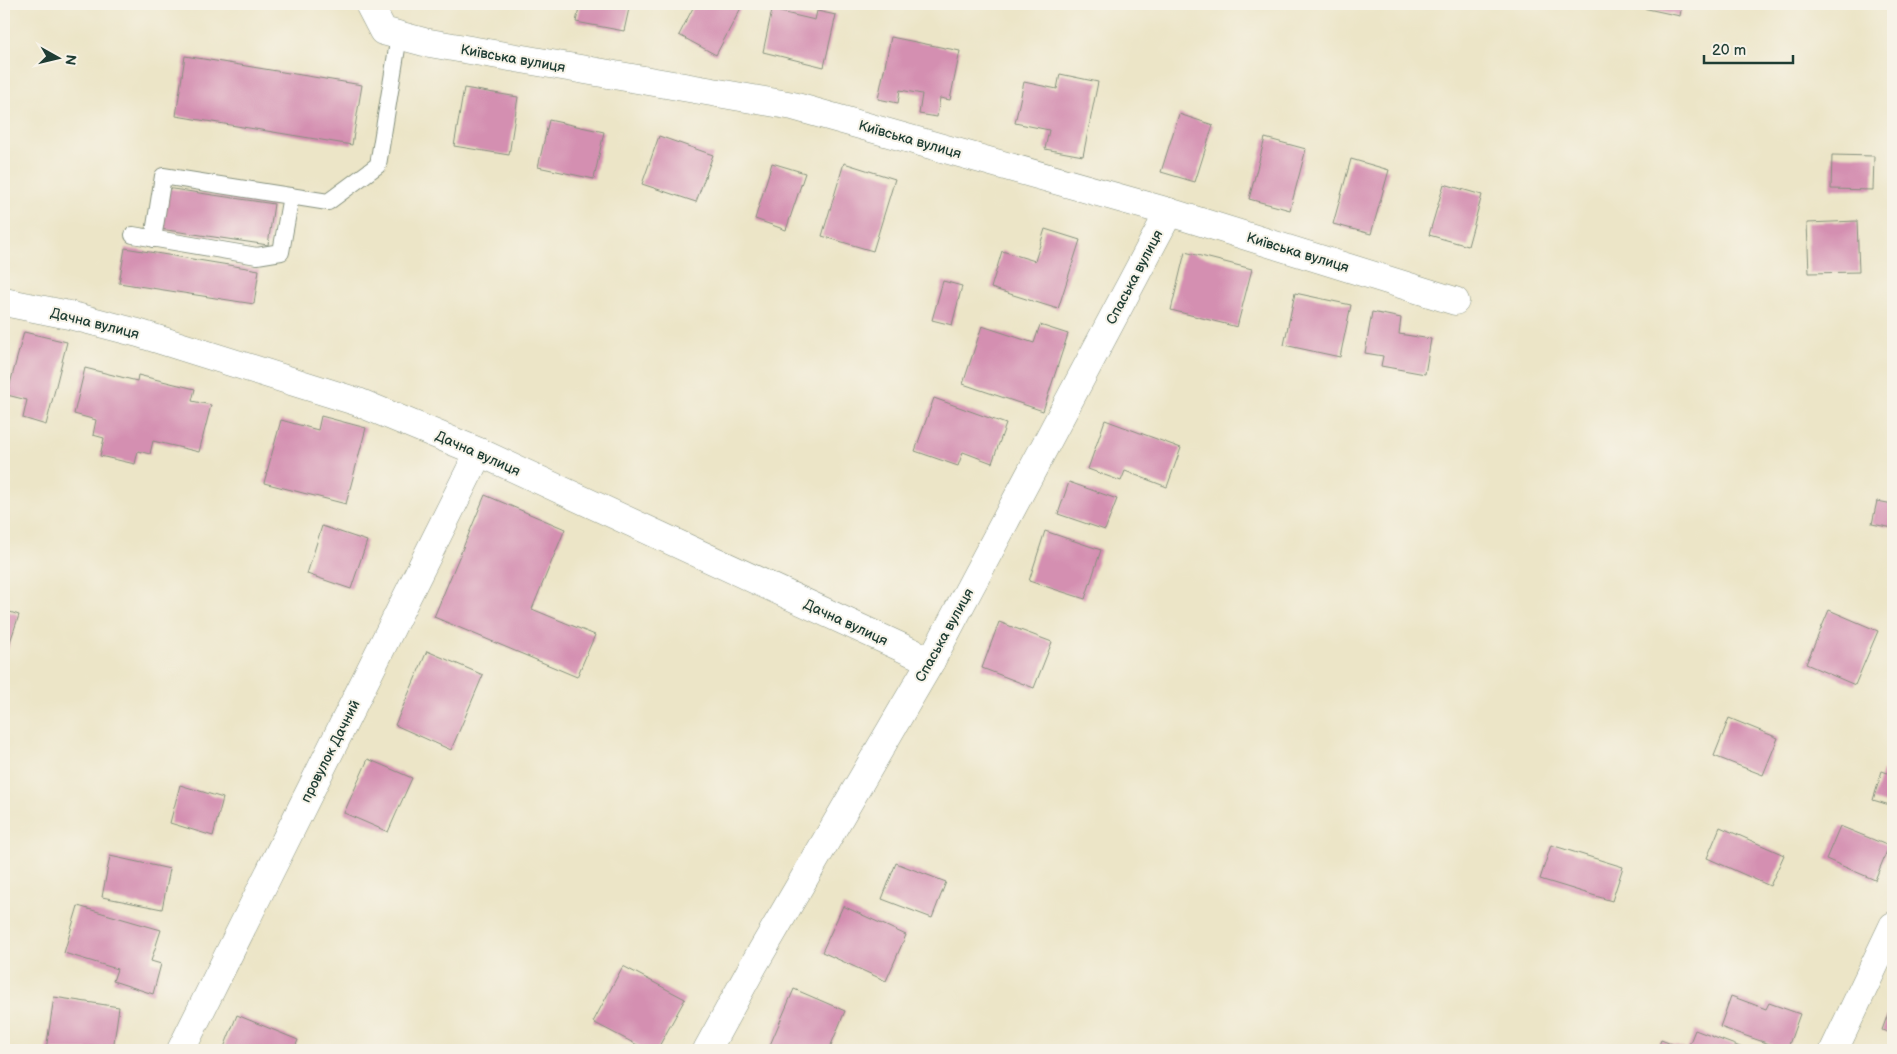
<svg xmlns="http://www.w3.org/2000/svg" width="1897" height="1054" font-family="'Balsamiq Sans',sans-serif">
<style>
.building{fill:#d48fb1}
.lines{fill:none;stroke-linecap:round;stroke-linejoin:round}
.lane-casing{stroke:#86917e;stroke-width:18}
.street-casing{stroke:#86917e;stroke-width:29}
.lane{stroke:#fff;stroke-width:16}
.street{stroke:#fff;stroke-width:28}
.labels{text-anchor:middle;stroke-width:4;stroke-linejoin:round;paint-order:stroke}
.street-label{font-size:14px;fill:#1f3d34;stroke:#f7f3e8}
</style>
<rect width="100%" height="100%" fill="#f7f3e8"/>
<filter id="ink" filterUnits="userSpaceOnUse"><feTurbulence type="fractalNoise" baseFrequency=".02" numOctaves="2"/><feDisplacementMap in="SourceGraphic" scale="10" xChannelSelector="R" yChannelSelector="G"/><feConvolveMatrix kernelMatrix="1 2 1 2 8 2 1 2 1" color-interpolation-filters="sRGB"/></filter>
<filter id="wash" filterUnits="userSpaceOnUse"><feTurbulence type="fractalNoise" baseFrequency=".0096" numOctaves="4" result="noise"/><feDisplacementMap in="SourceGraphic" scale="20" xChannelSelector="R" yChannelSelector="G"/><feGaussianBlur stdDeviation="1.12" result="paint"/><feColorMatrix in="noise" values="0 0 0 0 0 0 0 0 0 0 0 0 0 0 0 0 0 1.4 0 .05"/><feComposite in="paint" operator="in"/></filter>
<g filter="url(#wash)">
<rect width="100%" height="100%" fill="#ece5c7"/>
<g id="blocks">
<g class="building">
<path d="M580,4H630L624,31L576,22Z"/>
<path d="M695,4H739L742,6L716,55L679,35Z"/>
<path d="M1644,4H1682L1680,16L1643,8Z"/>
<path d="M772,10L815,20L817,11L836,15L824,67L763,52Z"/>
<path d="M891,37L960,51L950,100L940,98L937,117L919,114L922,94L900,90L898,103L878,99Z"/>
<path d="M185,56L362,85L352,145L176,116Z"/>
<path d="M1060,74L1098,82L1083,156L1045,149L1049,130L1015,123L1024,82L1057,89Z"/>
<path d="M464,88L518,97L509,155L454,146Z"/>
<path d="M1179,114L1213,125L1195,182L1161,172Z"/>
<path d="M549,120L604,132L594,179L538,167Z"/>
<path d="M659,136L713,155L696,202L642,184Z"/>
<path d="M1265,138L1306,149L1290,210L1249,199Z"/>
<path d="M1832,155L1874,156L1873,190L1831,189Z"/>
<path d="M1351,159L1389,170L1371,234L1333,224Z"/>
<path d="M772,163L805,173L786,230L755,219Z"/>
<path d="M844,163L895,179L873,251L822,236Z"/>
<path d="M1444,184L1482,195L1468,246L1429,235Z"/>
<path d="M166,188L274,204L268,245L160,229Z"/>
<path d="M1857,221L1859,272L1809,273L1807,223Z"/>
<path d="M1045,229L1080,240L1058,309L991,288L1002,251L1035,261Z"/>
<path d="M125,248L259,270L254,304L119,283Z"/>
<path d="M1185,252L1252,269L1237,327L1171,310Z"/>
<path d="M943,281L962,286L952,325L932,320Z"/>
<path d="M1295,293L1351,305L1340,357L1284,345Z"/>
<path d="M1372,312L1401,318L1399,334L1431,339L1425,374L1381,366L1383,356L1365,353Z"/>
<path d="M1040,325L1068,334L1043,411L963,384L982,326L1034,343Z"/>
<path d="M24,332L67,342L46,425L23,418L27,400L7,395Z"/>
<path d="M85,368L137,381L138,375L195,389L192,401L211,405L199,452L153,441L150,454L138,451L135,464L100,456L104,438L93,435L96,420L74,414Z"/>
<path d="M934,398L1006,424L992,463L963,452L958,466L915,451Z"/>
<path d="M321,416L366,428L346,504L264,483L281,420L318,430Z"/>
<path d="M1105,420L1181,448L1167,487L1125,471L1121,481L1088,469Z"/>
<path d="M1069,482L1117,499L1105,530L1058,514Z"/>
<path d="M485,495L565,529L532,609L595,635L577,677L434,617Z"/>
<path d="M1877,501L1893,504V528L1872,524Z"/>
<path d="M4,516L9,518L4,530Z"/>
<path d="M322,526L367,541L351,589L307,574Z"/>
<path d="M1045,531L1101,550L1085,599L1029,581Z"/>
<path d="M4,610L19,615L4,660Z"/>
<path d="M1829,610L1878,631L1855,685L1806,664Z"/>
<path d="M999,622L1052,642L1034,688L982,668Z"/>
<path d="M427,651L483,675L451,750L395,725Z"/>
<path d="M1729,718L1778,738L1763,775L1714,756Z"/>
<path d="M368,759L412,778L388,832L344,813Z"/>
<path d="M1882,771L1893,775V806L1873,800Z"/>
<path d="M180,785L223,798L213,836L170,823Z"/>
<path d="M1840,826L1889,846L1875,880L1826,859Z"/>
<path d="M1720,827L1784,855L1770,886L1707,858Z"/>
<path d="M1551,845L1623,867L1612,901L1540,879Z"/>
<path d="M110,856L170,869L162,909L102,897Z"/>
<path d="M896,863L946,882L932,918L882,899Z"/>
<path d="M78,906L161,930L151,961L161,964L153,994L113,981L117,969L64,953Z"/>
<path d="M843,906L906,935L886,981L822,952Z"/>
<path d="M623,966L685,999L657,1050H647L593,1022Z"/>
<path d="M794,989L845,1011L829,1050H782L770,1045Z"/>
<path d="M1731,996L1766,1009L1769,1003L1800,1014L1787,1050L1720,1027Z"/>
<path d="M54,997L119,1007L113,1050H46Z"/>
<path d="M1893,1000V1034L1882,1030Z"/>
<path d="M237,1015L298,1040L294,1050H223Z"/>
<path d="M1695,1030L1743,1048L1742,1050H1687Z"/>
<path d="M1661,1040L1687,1050H1657Z"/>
</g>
</g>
</g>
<g filter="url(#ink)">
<use href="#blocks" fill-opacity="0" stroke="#86917e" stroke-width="1"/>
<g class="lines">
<defs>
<g id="lane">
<path d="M133,235L257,256L281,252L291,196"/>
<path d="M153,239L163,176L328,202L378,165L399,36"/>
</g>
<g id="street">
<path d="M369,4L383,31L424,42L793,106L1169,212L1455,301"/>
<path d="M4,302L69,315L138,333L358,402L479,452L931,661"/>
<path d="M181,1050L479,452"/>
<path d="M707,1050L753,966L931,661L1169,212"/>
<path d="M1834,1050L1893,926"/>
</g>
</defs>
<use href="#lane" class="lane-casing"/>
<use href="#street" class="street-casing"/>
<use href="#lane" class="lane"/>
<use href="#street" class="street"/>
</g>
</g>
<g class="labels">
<g class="street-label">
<text transform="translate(513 58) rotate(10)" y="5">Київська вулиця</text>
<text transform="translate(910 139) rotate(16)" y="5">Київська вулиця</text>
<text transform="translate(1298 252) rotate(17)" y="5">Київська вулиця</text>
<text transform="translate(1134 277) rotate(-62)" y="5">Спаська вулиця</text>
<text transform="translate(95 323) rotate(14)" y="5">Дачна вулиця</text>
<text transform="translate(478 453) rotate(24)" y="5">Дачна вулиця</text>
<text transform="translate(846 622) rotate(25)" y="5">Дачна вулиця</text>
<text transform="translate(944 635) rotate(-61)" y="5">Спаська вулиця</text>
<text transform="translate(330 751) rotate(-63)" y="5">провулок Дачний</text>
</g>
</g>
<rect width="1897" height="1054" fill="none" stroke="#f7f3e8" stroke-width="20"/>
<g transform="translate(58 58) rotate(98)" stroke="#f7f3e8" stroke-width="4" paint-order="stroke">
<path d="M0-4L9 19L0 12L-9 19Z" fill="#1f3d34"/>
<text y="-8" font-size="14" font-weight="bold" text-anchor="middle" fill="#1f3d34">N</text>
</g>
<path d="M1704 55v8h89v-8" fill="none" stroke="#1f3d34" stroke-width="2.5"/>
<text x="1712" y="55" font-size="15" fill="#1f3d34" stroke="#f7f3e8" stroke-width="4" paint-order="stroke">20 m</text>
</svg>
